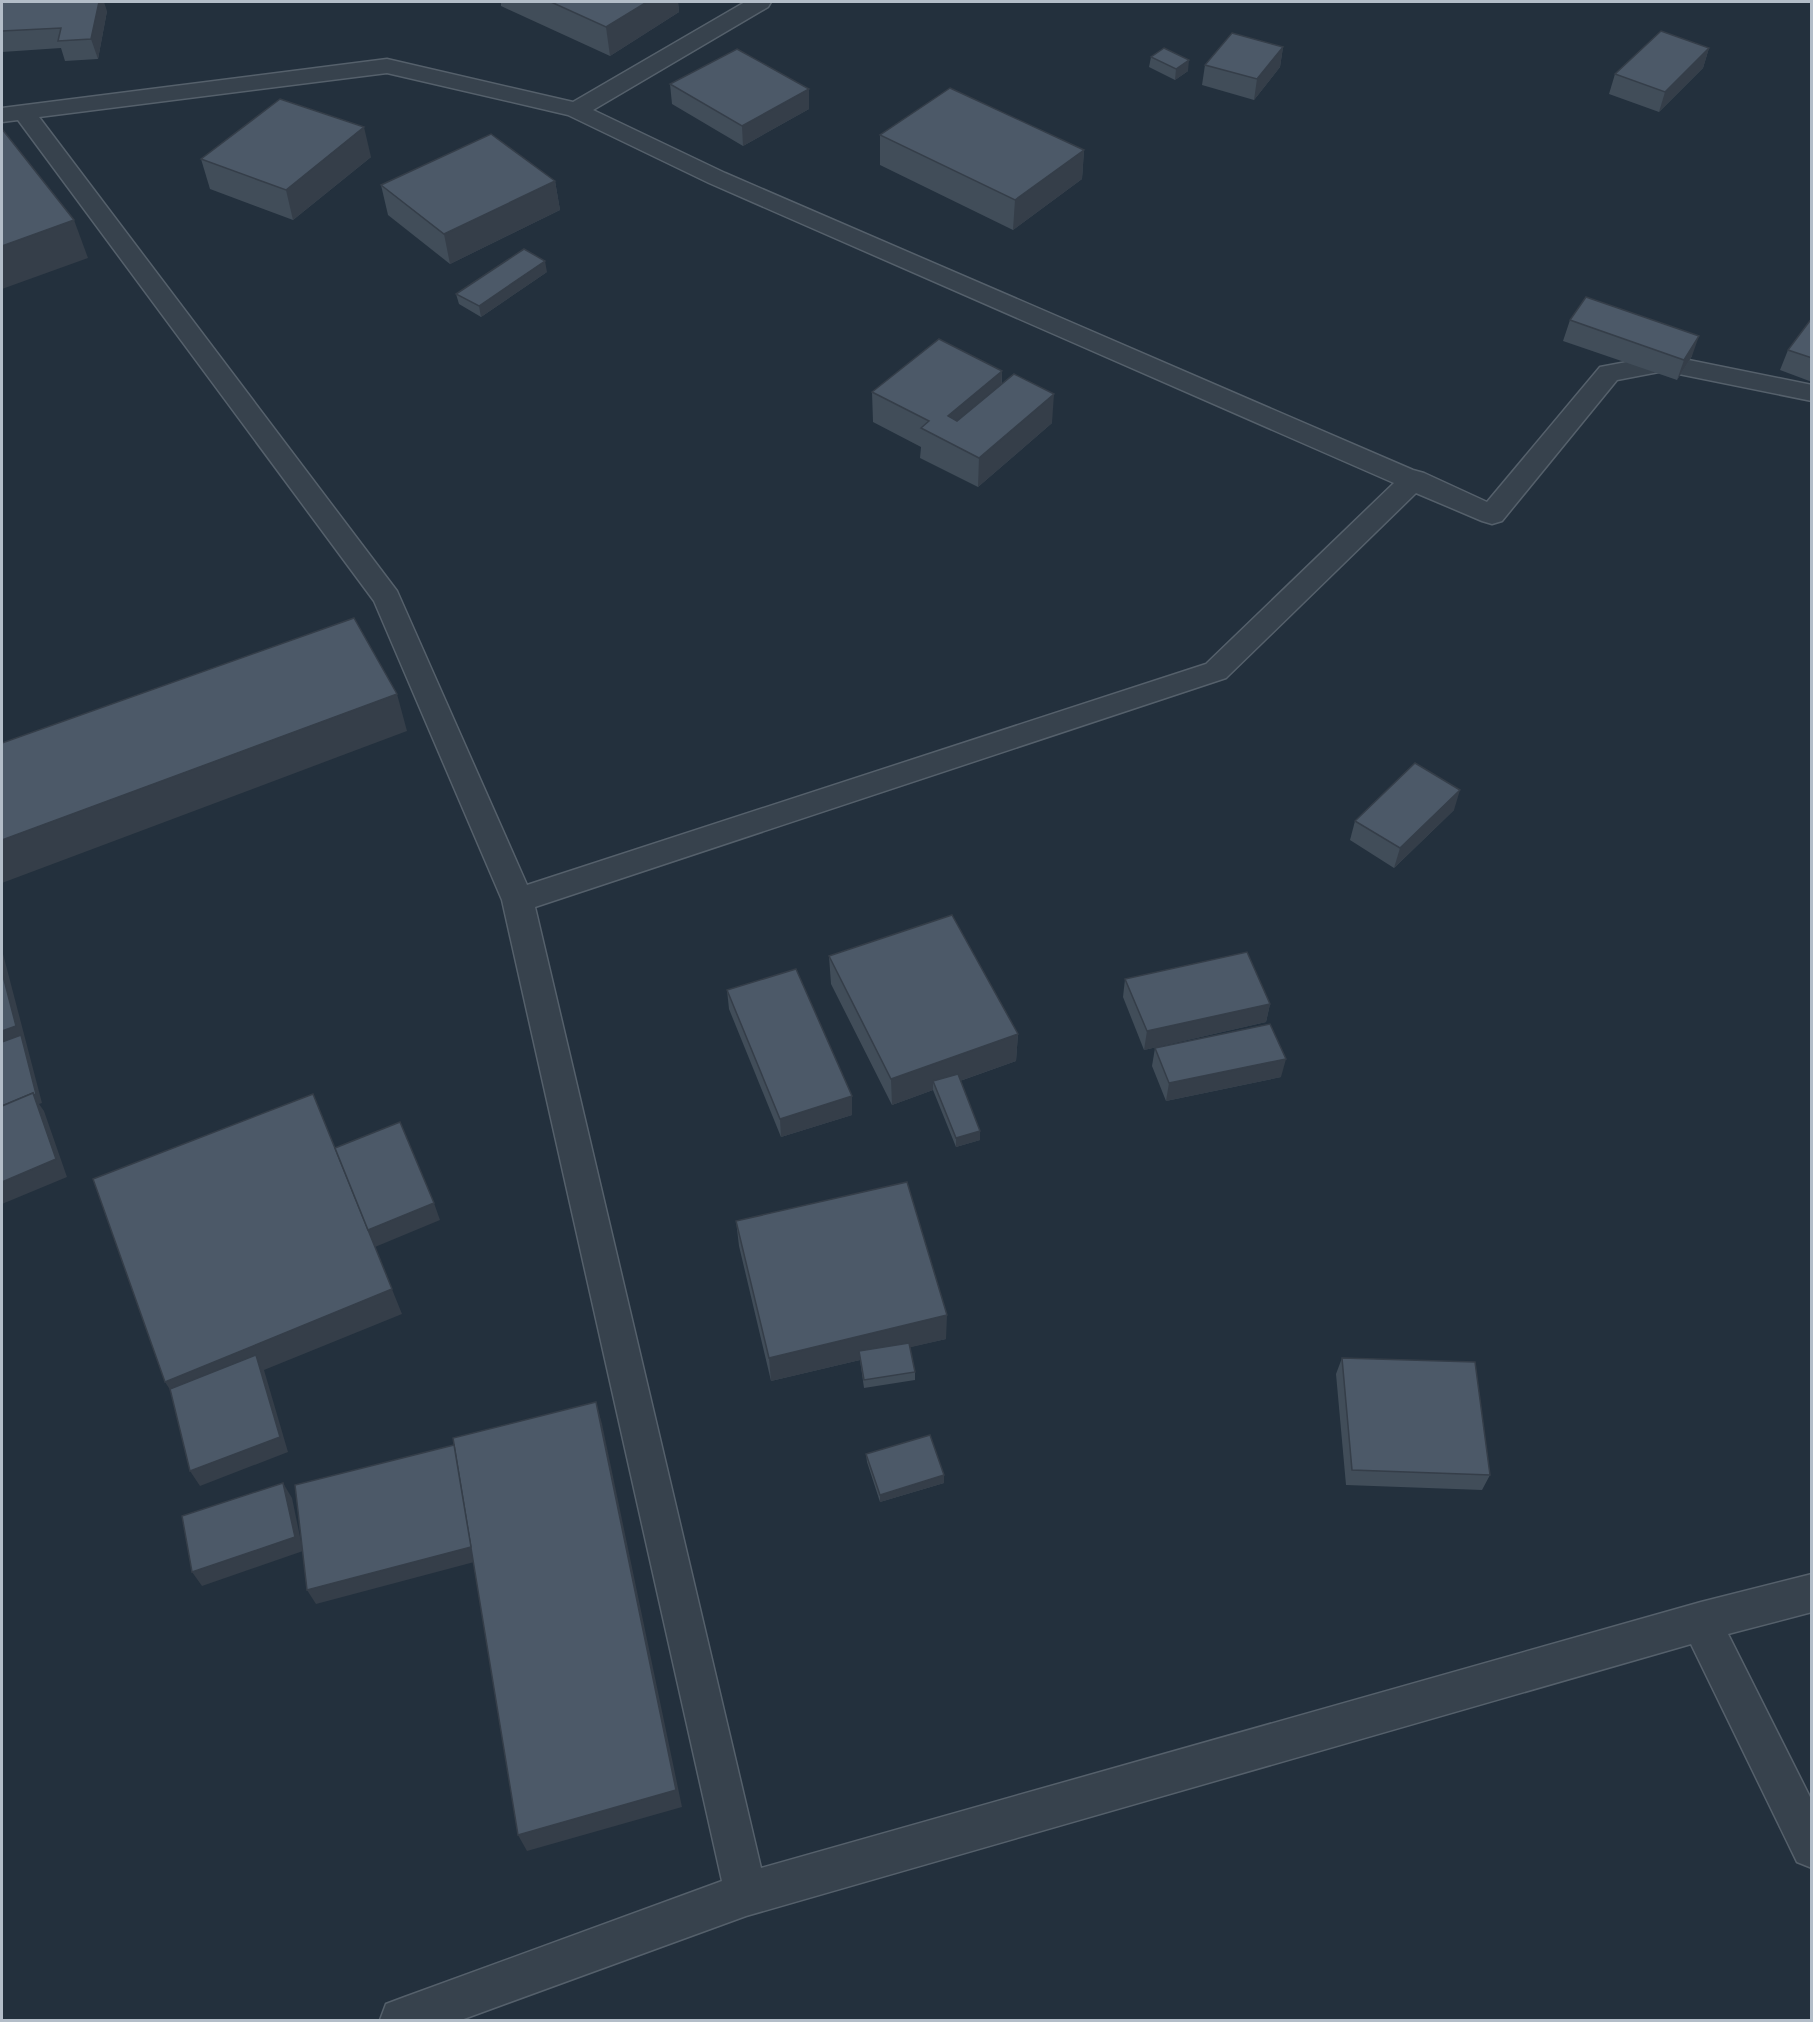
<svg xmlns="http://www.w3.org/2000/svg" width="1813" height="2022" font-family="'Archivo Narrow',sans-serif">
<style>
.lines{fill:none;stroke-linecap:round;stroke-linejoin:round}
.minor-casing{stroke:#55606b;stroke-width:3}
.minor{fill:#37424d;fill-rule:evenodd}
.wall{fill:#414d59}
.shaded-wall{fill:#353e49}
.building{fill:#4c5968;stroke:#353e49;stroke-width:1.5}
</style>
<rect width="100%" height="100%" fill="#23303d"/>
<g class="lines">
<defs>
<path id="minor" d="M745,2H771L768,7L593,110L725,173L1413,470L1424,473L1487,502L1600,367L1664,355L1812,385V401L1664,371L1617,380L1502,521L1492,524L1482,521L1416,493L1226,678L535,907L761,1868L1701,1602L1812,1574V1612L1728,1634L1812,1801V1868L1797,1862L1691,1644L746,1916L461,2020H380L386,2004L402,1998L722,1881L502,900L374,601L18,120L2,122V108L387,59L573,102ZM387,73L568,115L709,183L1394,483L1206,664L527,885L397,591L39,117Z"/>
</defs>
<use href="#minor" class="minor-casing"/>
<use href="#minor" class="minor"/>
</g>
<g class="wall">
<path d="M2,2L107,11L98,59L65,61L61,48L2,52Z"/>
<path d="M501,2H678L679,12L610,56L501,6Z"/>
<path d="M1283,47L1280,67L1254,100L1202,85L1205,65Z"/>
<path d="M1709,48L1703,68L1659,112L1609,94L1615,74Z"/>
<path d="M1151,57L1188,71L1175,80L1149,67Z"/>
<path d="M670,84L809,109L743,146L672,104Z"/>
<path d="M880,135L1084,150L1082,179L1013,230L880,165Z"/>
<path d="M371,157L293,220L210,189L201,159Z"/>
<path d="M555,181L560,210L450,264L388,215L381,185Z"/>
<path d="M547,272L481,317L459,304L456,294Z"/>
<path d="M1812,318V382L1780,370L1788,350Z"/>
<path d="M1570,320L1692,356L1677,380L1563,341Z"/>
<path d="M1002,371V384L1052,423L978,487L920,458L921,447L873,422L872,392Z"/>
<path d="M1454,810L1394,868L1350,840L1355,821Z"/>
<path d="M829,956L1018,1034L1016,1061L960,1081L980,1131V1140L956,1147L933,1090L892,1105L831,984Z"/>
<path d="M1125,979L1270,1004L1266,1022L1144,1050L1123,997Z"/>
<path d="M727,990L852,1096V1115L781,1137L729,1009Z"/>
<path d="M1155,1048L1281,1077L1166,1101L1152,1066Z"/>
<path d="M736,1221L946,1339L910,1347L915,1372V1380L864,1388L860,1360L771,1381L739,1246Z"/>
<path d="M1342,1358L1490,1475L1482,1490L1346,1485L1336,1374Z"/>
<path d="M866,1454L944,1483L880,1502L867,1462Z"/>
</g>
<g class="shaded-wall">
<path d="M99,2H104L107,11L98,59L91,39Z"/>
<path d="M647,2H678L679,12L610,56L606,27Z"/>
<path d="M1283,47L1280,67L1254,100L1257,79Z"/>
<path d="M1709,48L1703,68L1659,112L1665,92Z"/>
<path d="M1189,60L1188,71L1175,80L1176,69Z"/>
<path d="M809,89V109L743,146L742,126Z"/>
<path d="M364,127L371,157L293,220L286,190Z"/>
<path d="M1084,150L1082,179L1013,230L1015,200Z"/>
<path d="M555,181L560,210L450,264L444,234Z"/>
<path d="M74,220L88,258L2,289V246Z"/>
<path d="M545,261L547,272L481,317L479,306Z"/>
<path d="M1699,336L1692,356L1677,380L1684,360Z"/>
<path d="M1002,371L1001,401L950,443L948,416Z"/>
<path d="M1054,394L1052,423L978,487L979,458Z"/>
<path d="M397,694L407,731L2,883V840Z"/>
<path d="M1460,790L1454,810L1394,868L1400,848Z"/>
<path d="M2,950L42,1103L39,1104L44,1111L67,1177L2,1204Z"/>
<path d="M1270,1004L1266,1022L1144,1050L1147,1031Z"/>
<path d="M1018,1034L1016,1061L937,1089L933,1081V1090L892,1105L891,1079Z"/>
<path d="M1286,1059L1281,1077L1166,1101L1169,1083Z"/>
<path d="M852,1096V1115L781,1137L780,1119Z"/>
<path d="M980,1131V1140L956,1147V1138Z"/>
<path d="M434,1203L440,1220L375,1247L402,1314L264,1370L288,1452L200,1486L190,1471L180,1405L165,1382L368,1230Z"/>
<path d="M947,1315L946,1339L860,1359L859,1351L860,1360L771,1381L769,1358Z"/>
<path d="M596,1402L602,1424L682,1807L527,1851L518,1835Z"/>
<path d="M944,1475V1483L880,1502V1495Z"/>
<path d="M283,1483L292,1498L303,1551L202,1586L192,1572Z"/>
<path d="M472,1546L478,1561L316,1604L307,1590Z"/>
</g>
<g class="building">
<path d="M2,2H99L91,39L58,41L61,28L2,31Z"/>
<path d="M551,2H647L606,27Z"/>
<path d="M1661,31L1709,48L1665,92L1615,74Z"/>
<path d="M1232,33L1283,47L1257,79L1205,65Z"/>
<path d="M1164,48L1189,60L1176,69L1151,57Z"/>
<path d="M737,49L809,89L742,126L670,84Z"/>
<path d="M950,88L1084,150L1015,200L880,135Z"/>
<path d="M280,99L364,127L286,190L201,159Z"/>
<path d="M2,129L74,220L2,246Z"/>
<path d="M491,134L555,181L444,234L381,185Z"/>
<path d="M524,249L545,261L479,306L456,294Z"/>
<path d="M1586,297L1699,336L1684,360L1570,320Z"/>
<path d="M1812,318V358L1788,350Z"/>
<path d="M939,339L1002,371L948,416L957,421L1014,374L1054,394L979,458L921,428L929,421L872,392Z"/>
<path d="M354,618L397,694L2,840V743Z"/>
<path d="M1415,763L1460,790L1400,848L1355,821Z"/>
<path d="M952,915L1018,1034L891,1079L829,956Z"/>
<path d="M1247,952L1270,1004L1147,1031L1125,979Z"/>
<path d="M796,969L852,1096L780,1119L727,990Z"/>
<path d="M2,972L16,1026L2,1031Z"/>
<path d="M1270,1024L1286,1059L1169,1083L1155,1048Z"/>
<path d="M21,1035L36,1094L33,1095V1093L2,1106V1042Z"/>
<path d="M958,1074L980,1131L956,1138L933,1081Z"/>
<path d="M33,1093L56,1159L2,1182V1106Z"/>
<path d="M313,1094L392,1289L165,1382L93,1179Z"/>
<path d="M400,1122L434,1203L368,1230L335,1148Z"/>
<path d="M907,1182L947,1315L769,1358L736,1221Z"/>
<path d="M909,1343L915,1372L864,1380L859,1351Z"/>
<path d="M256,1355L280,1437L190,1471L170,1389Z"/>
<path d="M1342,1358L1475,1362L1490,1475L1352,1470Z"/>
<path d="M596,1402L676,1790L518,1835L453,1438Z"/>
<path d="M930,1435L944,1475L880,1495L866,1454Z"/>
<path d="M454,1445L471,1547L307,1590L295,1485Z"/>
<path d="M283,1483L295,1537L192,1572L182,1516Z"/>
</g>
<rect width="1813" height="2022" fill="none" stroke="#b3bdc8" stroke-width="6"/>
</svg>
